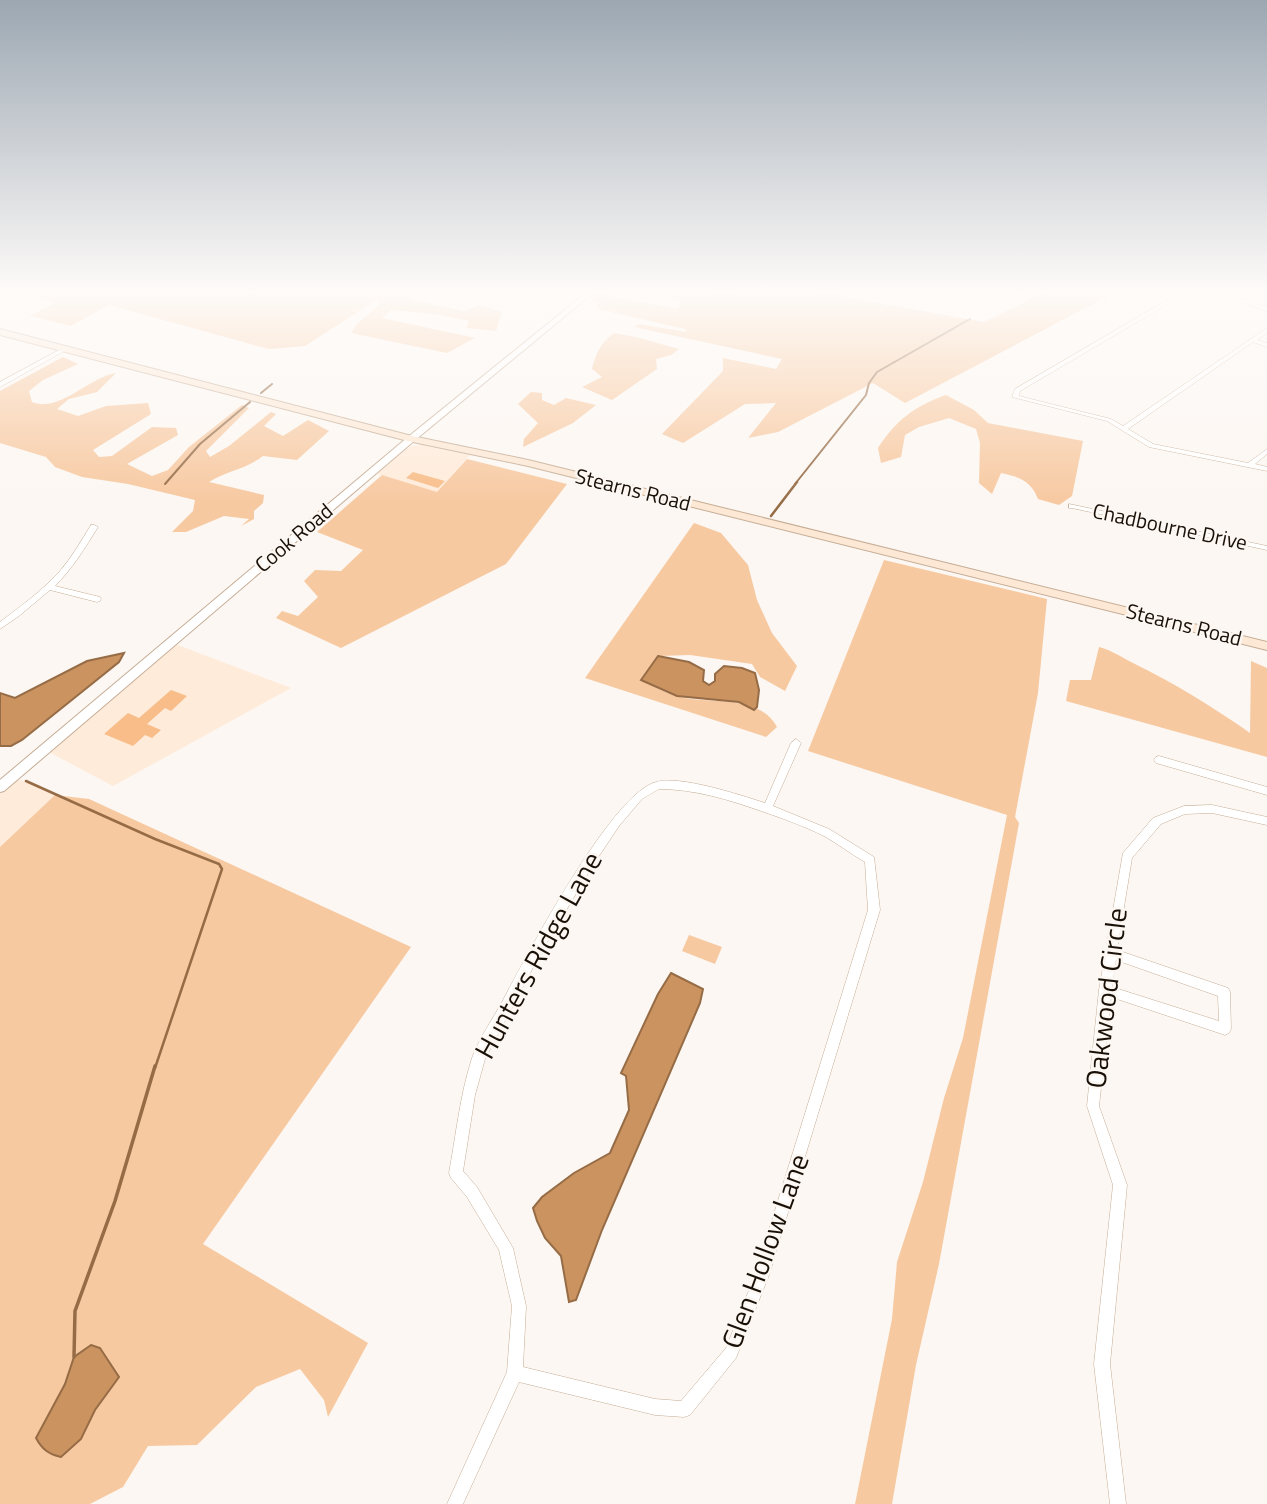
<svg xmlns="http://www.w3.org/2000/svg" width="1267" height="1504" font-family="'Titillium Web',sans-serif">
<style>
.built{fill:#ffebda}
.green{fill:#f7c9a1}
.water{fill:#cb9360;stroke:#966c46;stroke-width:2}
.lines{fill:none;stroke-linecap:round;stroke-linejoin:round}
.stream-far2{stroke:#966c46;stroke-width:2}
.stream-far1{stroke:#966c46;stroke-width:2.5}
.stream{stroke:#966c46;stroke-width:3.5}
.building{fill:#f8bd88}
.minor-casing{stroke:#c6ad96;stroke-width:1}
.tertiary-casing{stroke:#c6ad96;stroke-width:2}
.secondary-casing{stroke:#c6ad96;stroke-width:2}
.minor{fill:#fff;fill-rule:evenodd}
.tertiary{fill:#fff;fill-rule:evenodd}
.secondary{fill:#fce8d5;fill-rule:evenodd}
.labels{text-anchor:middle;stroke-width:5;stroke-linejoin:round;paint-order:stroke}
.far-street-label{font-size:21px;fill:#191008;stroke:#fcf7f2}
.near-street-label{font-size:28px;fill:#191008;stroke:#fcf7f2}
</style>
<rect width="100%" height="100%" fill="#fcf7f2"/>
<g class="built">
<path d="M422,445L470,455L437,492L377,474L403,451L411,446Z"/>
<path d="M175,644L291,688L113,786L47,751Z"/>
<path d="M16,780L26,781L55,795L0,847V793Z"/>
</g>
<g class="green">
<path d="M29,292H418L410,297L417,301L464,311L479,305L502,312L496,331L466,328L469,321L441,315L391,310L382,318L475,338L447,353L351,333L357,324L379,305L378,299L305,346L269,349L109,305L71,326L30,316L55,303Z"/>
<path d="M652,292H705L744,297L741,292H816L984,322L1046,292H1116L905,403L873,383L778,432L748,438L776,403L745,404L683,443L662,434L723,371V358L776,369L782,359L634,327L638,324L687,332L685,329L598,309V303L592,300L596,294L678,309L681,300Z"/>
<path d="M614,333L636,337L679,349L671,355L656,359L657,369L612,400L582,387L602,377L592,369C596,353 600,344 614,333Z"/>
<path d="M63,357L78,364L43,380L29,391L32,402C60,413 89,377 116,373L97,392L69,399L57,409L78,416L106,406L148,403L151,414L93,450L99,457L112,456L152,427L176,428L178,435L127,464L152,476L168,470L189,447L242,405L249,408L206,451L210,457L229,446L271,412L276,414L264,426L283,436L308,420L329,431L297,460L263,456C244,470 228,470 209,482L264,495L263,503L254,511V519L241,526L249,519L224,516L186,532H172L193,511L195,500L128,484L82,477L55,467L46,457L0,443V391Z"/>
<path d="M531,392L542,393V400L554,405L566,398L596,405L573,423L523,447L524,439L538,423L518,404Z"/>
<path d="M946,395L974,410L988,423L1083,441L1072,496L1059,505L1038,499C1031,481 1020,477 1001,473L992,494L979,483L980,443L976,429L949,418L919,427L905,435L901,457L881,463L878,448C896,420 915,406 946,395Z"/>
<path d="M467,459L567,484L506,564L341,648L276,618L282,611L298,616L318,597L304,581L315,570L341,571L363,550L317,532L382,475L437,492Z"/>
<path d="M694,523L721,533L748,565L757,600L772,633L797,666L785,691L760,677L752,664L690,655L658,656L641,679C651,685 664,692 676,696C705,705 760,693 777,727L766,737L585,678Z"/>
<path d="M884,560L1047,599L1038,693L1015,817L1019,823L939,1264L916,1365L892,1504H855L892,1319L897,1262L923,1182L944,1098L963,1038L1007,815L808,751Z"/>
<path d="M1099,647C1113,651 1121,657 1133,663C1174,683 1213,707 1250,733L1251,661L1267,668V757L1066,701L1070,680H1091Z"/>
<path d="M55,795L89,799L411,947L203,1244L368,1343L328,1417L324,1400L300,1369L256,1387L197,1445L148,1446L123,1487L90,1504H0V847Z"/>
<path d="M689,935L722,947L715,964L682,951Z"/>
</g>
<g class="water">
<path d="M124,653L119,662L22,740L11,746H0V693L15,698L87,661Z"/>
<path d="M658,656L689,662L704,670L703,681L709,685L715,681V674L724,666L742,668L755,673L759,690L757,707L754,710L739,702L677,696L641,680Z"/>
<path d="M671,973L703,989L700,1003L602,1230L576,1300L569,1302L561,1256L545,1238L537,1221L533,1208L542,1197L574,1173L610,1153L629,1110L626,1076L621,1073L658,994Z"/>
<path d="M91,1345L100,1348L119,1377L95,1410L81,1439L61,1457C48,1454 42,1449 36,1438L65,1384L74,1357Z"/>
</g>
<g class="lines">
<g class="stream-far2">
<path d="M261,393L272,384"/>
<path d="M165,484L200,444L250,402"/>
<path d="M795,484L866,395L869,383L877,372L970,319"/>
</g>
<g class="stream-far1">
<path d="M771,516L797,482"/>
<path d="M26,781L155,839L219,864L222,869L155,1068"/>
</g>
<path class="stream" d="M74,1357L75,1311L115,1201L155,1066"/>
</g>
<g class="building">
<path d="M413,472L445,481L438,488L406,478Z"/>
<path d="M171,690L187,696L171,711L165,708L147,724L161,730L152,738L145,735L133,746L104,734L128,713L139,718Z"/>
</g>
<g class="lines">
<defs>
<g id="minor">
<path d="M1181,292H1188L1020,391L1019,396L1111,419L1123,426L1267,328V333L1257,340L1267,343V347L1253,342L1128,429L1153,444L1248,463L1267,449V454L1255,464L1267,467V471L1149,447L1107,421L1012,397L1015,389Z"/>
<path d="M1213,292H1221L1267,307V311Z"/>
<path d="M63,348L68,349L0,387V382Z"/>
<path d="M1069,504L1267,546V550L1072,508H1069Z"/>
<path d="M91,525H94L98,527C85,548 72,569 55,586L100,597L101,599L100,601L97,602L50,590L19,616L0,629V622C21,606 42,591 60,571C72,557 81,541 91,525Z"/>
<path d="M796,739L801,743L773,806L829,829L874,857L880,910L769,1275L736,1358L690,1415L684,1417L655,1415L519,1382L463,1504H447L507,1372L512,1306L499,1250L467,1197L451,1178L449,1173C456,1135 460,1095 472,1058C479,1039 492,1020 502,1002C526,957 611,794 656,782C680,775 740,795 765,803L791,743ZM659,789C695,789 730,800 764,812C784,819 804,826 824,836C838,844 851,854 865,862L868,910L755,1275L726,1348L681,1401L655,1399L523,1367L526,1306L513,1248L477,1187L463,1171L475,1095L485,1059L539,956L593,865L619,826L642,799Z"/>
<path d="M1159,756L1267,787V795L1156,763L1154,760L1156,757Z"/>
<path d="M1212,805L1267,817V825L1212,813L1185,814L1161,824L1132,858L1117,950L1228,988L1230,992L1231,1029L1229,1033L1225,1035L1111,997L1099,1106L1127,1185L1110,1364L1126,1504H1110L1094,1364L1113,1185L1087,1106L1099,990L1123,853L1153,818L1184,806ZM1116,960L1218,996L1219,1021L1112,987Z"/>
</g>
<path id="tertiary" d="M587,292H594L414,441L4,791L0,792V780L408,437Z"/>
<path id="secondary" d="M0,329L412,436L528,460L1267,642V650L528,466L408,441L0,335Z"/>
</defs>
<use href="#minor" class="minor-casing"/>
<use href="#tertiary" class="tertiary-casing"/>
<use href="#secondary" class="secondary-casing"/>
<use href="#minor" class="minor"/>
<use href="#tertiary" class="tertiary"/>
<use href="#secondary" class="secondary"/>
</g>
<linearGradient id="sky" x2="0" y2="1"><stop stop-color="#9ca7b2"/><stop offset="0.58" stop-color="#fefbf9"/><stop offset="1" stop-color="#fefbf9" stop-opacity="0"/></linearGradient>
<rect width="1267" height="502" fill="url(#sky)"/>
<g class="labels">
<g class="far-street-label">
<text transform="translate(633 490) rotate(14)" y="7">Stearns Road</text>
<text transform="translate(1170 527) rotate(12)" y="7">Chadbourne Drive</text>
<text transform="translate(294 538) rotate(-40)" y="7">Cook Road</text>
<text transform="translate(1184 625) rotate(14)" y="7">Stearns Road</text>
</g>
<g class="near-street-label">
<text transform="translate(538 955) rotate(-61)" y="10">Hunters Ridge Lane</text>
<text transform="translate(1106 998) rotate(-83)" y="10">Oakwood Circle</text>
<text transform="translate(765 1251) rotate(-70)" y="10">Glen Hollow Lane</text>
</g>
</g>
</svg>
